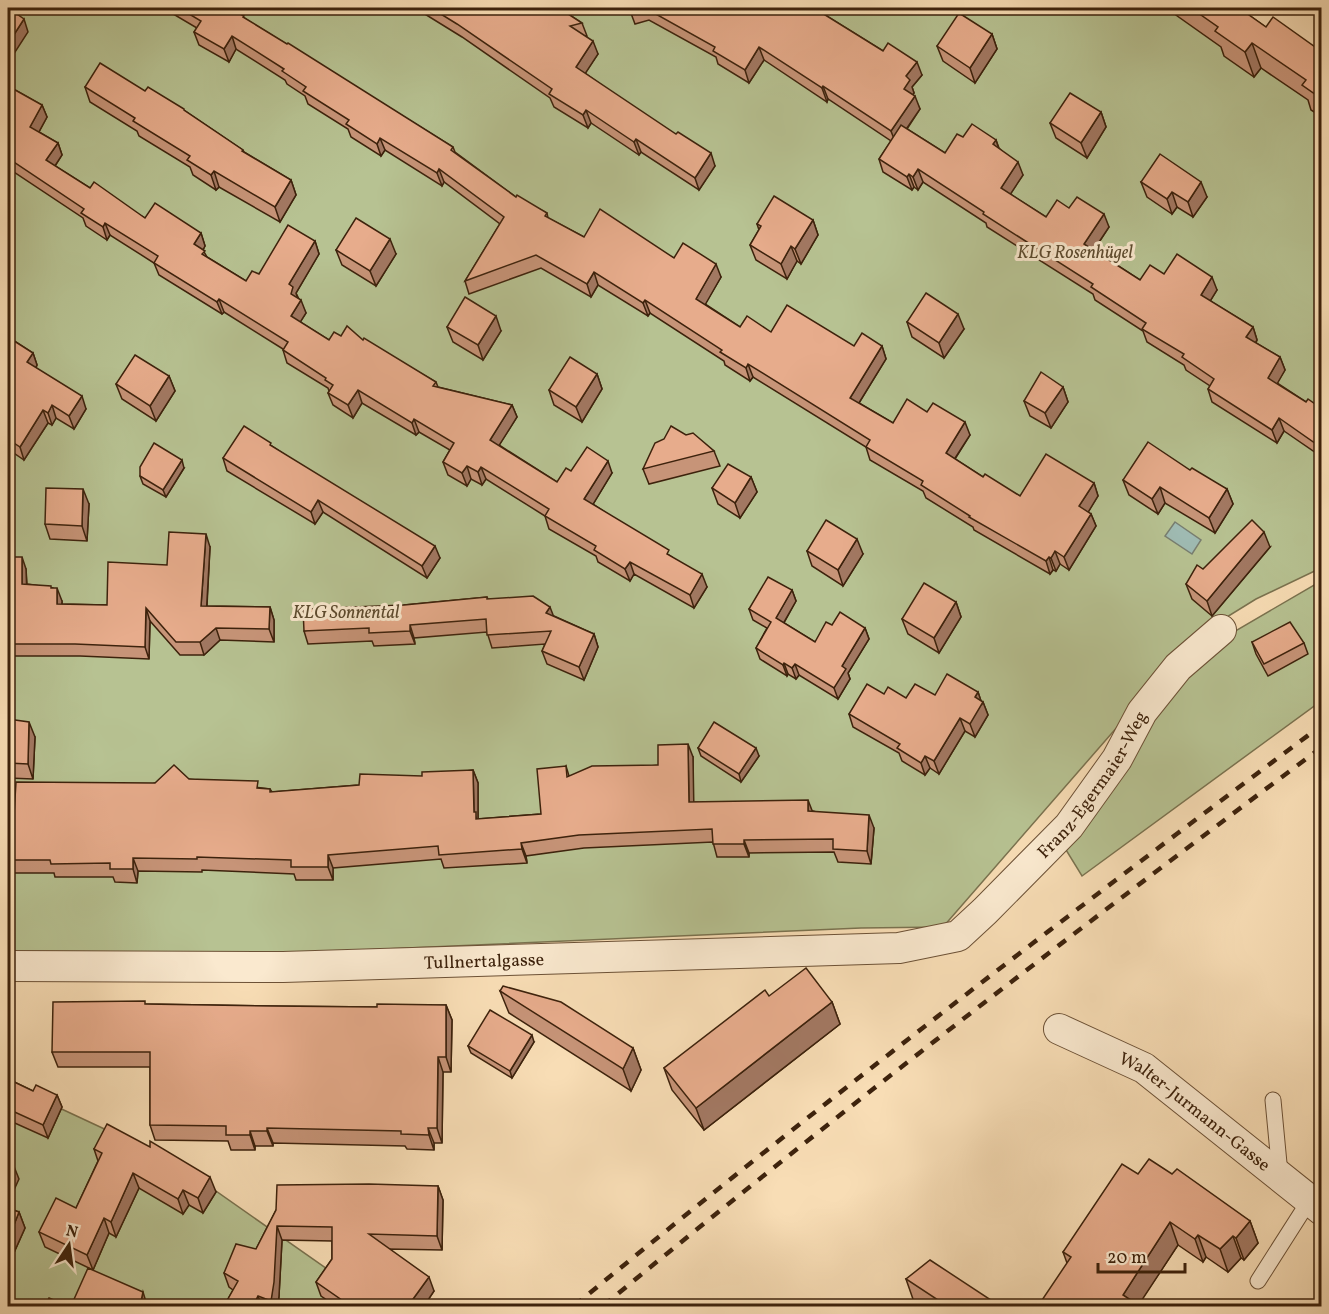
<svg xmlns="http://www.w3.org/2000/svg" width="1329" height="1314" font-family="Vollkorn,serif">
<style>
.green{fill:#b7c292;stroke:#7a724f;stroke-width:1.5}
.water{fill:#9fbbb3;stroke:#787e70;stroke-width:1.5}
.lines{fill:none;stroke-linecap:round;stroke-linejoin:round}
.service-casing{stroke:#6c5136;stroke-width:17}
.minor-casing{stroke:#6c5136;stroke-width:32}
.service{stroke:#fae9cf;stroke-width:15}
.minor{stroke:#fae9cf;stroke-width:30}
.rail{stroke:#3d220c;stroke-width:4.5;stroke-dasharray:10 10;stroke-linecap:butt}
.wall{fill:#c79478;stroke:#3d220c;stroke-width:1.5}
.shaded-wall{fill:#a27862;stroke:#3d220c;stroke-width:1.5}
.building{fill:#e7ac8c;stroke:#3d220c;stroke-width:1.5}
.labels{text-anchor:middle;stroke-width:6;stroke-linejoin:round;paint-order:stroke}
.park-label{font-size:18px;font-style:italic;fill:#5c4a2e;stroke:#fae9cf}
.street-label{font-size:18px;fill:#3d220c;stroke:#fae9cf}
</style>
<rect width="100%" height="100%" fill="#f8ddb5"/>
<filter id="stains"><feTurbulence type="fractalNoise" baseFrequency=".00333" numOctaves="4"/><feColorMatrix values="0 0 0 0 .2 0 0 0 0 .09 0 0 0 0 .02 0 0 0 .5 -.17"/></filter>
<radialGradient id="worn" r=".72"><stop offset=".6" stop-color="#630" stop-opacity="0"/><stop offset="1" stop-color="#630" stop-opacity=".3"/></radialGradient>
<g class="green">
<path d="M8,8H1230L1321,72V568L1256,599L1214,625H1206L943,927L861,928L293,953L8,951Z"/>
<path d="M1321,581V701L1082,876L1063,845L1154,711L1213,644Z"/>
<path d="M8,1084L173,1161L380,1306H8Z"/>
</g>
<path class="water" d="M1175,522L1201,540L1192,554L1165,536Z"/>
<g class="lines">
<defs>
<g id="service">
<path d="M1273,1100L1280,1174"/>
<path d="M1258,1281L1309,1201"/>
</g>
<g id="minor">
<path id="s1" d="M8,966L283,967L899,948L958,936L985,911L1069,826L1117,759L1142,712L1178,667L1221,630"/>
<path id="s2" d="M1059,1029L1144,1068L1322,1210"/>
</g>
</defs>
<use href="#service" class="service-casing"/>
<use href="#minor" class="minor-casing"/>
<use href="#service" class="service"/>
<use href="#minor" class="minor"/>
<g class="rail">
<path d="M574,1306C818,1105 1069,914 1322,725"/>
<path d="M603,1306C837,1113 1078,929 1322,747"/>
</g>
</g>
<g class="wall">
<path d="M163,8H228L453,147L455,152L516,197L547,213L548,218L584,237L674,258L721,277L705,304L740,327L854,346H882L886,359L859,403L893,423L927,412L970,435L955,459L983,477L1020,496L1094,483L1098,496L1088,512L1091,514L1096,526L1069,570L1060,564L1056,571L1053,570L1050,574L974,530L973,527L926,498L923,491L870,460L866,447L753,377L750,381L725,365L724,361L650,313L648,316L598,285L591,297L541,268L469,294L465,281L500,224L444,182L442,186L385,150L381,156L351,137L348,129L308,104L305,96L287,84L285,80L236,49L229,62L199,45L194,32L197,28Z"/>
<path d="M415,8H559L582,23L587,36H585L598,54L585,73L715,166L699,190L641,152L639,155L591,123L588,128L554,107L550,98L462,37Z"/>
<path d="M629,8H814L922,75L912,87L914,93L913,95L920,109L907,129L945,153L963,137L996,140L999,148L1023,175L1010,194L1046,217L1069,208L1109,227L1094,250L1140,280L1164,274L1217,290L1210,301L1253,327L1257,340L1256,343L1280,357L1285,370L1277,383L1306,402L1322,409V457L1284,431L1277,443L1212,402L1208,389L1210,386L1186,370L1184,365L1147,342L1143,331L1095,300L1093,294L987,227L986,223L923,182L918,190L914,187L912,190L883,172L879,159L891,141L828,99L827,102L764,60L749,83L718,64L716,57L649,20L635,24Z"/>
<path d="M1166,8H1239L1266,27L1322,52V117L1311,110L1308,100L1261,68L1254,77L1224,56L1221,47Z"/>
<path d="M992,34L997,49L975,83L943,61L937,46Z"/>
<path d="M8,86L42,105L47,117L39,132L58,143L62,155L55,166L90,188L145,218L201,233L205,246L203,250L207,257L246,281L315,241L319,254L296,293L306,313L300,322L329,340L341,336L363,340L436,382L438,387L512,405L517,417L499,445L557,482L571,471L612,473L593,504L672,557L707,587L694,608L634,574L630,581L598,562L596,556L549,529L545,516L486,479L482,485L471,479L467,486L448,475L443,462L450,450L419,432L416,435L362,403L353,418L333,405L328,393L329,391L328,388L287,363L283,350V349L224,312L222,314L159,275L154,263L110,235L107,240L86,226L83,218L8,168Z"/>
<path d="M85,87L145,91L185,111L243,150L244,152L291,180L296,195L280,222L219,187L216,190L193,175L190,167L139,136L137,131L90,102Z"/>
<path d="M1101,112L1106,127L1087,158L1056,138L1050,123Z"/>
<path d="M1141,182L1207,197L1193,217L1177,207L1172,214L1147,197Z"/>
<path d="M813,220L818,235L801,264L797,261L787,279L756,260L750,245L759,230L757,224Z"/>
<path d="M336,250L396,254L376,286L342,265Z"/>
<path d="M907,322L964,329L944,358L912,337Z"/>
<path d="M447,327L501,331L483,360L453,342Z"/>
<path d="M8,337L33,353L37,365L36,368L86,409L74,429L56,418L52,425L48,423L24,460L8,449Z"/>
<path d="M597,374L602,389L582,422L554,405L549,390Z"/>
<path d="M169,376L175,391L156,421L122,399L116,384Z"/>
<path d="M1063,387L1068,402L1051,428L1030,416L1024,401Z"/>
<path d="M686,435L714,451L720,466L649,484L643,469Z"/>
<path d="M272,446L440,558L427,578L323,512L315,524L227,471L223,458Z"/>
<path d="M184,468L166,497L143,484L140,476Z"/>
<path d="M1190,470L1227,489L1233,504L1215,533L1165,503L1158,514L1129,495L1123,480Z"/>
<path d="M751,477L757,492L740,518L718,504L712,488Z"/>
<path d="M89,504L87,541L50,539L45,524Z"/>
<path d="M210,547L207,606L270,607L274,620V642L220,640L204,655H180L150,621L149,659L80,656H8V557L26,569L27,584L53,588L62,601V604L107,605L167,565Z"/>
<path d="M1270,547L1212,616L1192,599L1186,584L1203,569Z"/>
<path d="M807,551L863,554L843,586L812,566Z"/>
<path d="M792,590L796,601L784,623L815,642L832,625L865,628L869,639L848,673L850,679L838,699L799,675L796,679L788,674L787,676L760,659L756,648L767,628L753,620L749,609Z"/>
<path d="M487,597L488,599L554,616L594,634L598,647L584,680L547,664L542,651L545,644L492,648L487,632L414,638L415,644L374,646L372,641L308,644L304,631L404,605Z"/>
<path d="M956,602L961,617L939,653L908,634L902,619Z"/>
<path d="M1252,642L1304,643L1308,654L1268,676L1256,654Z"/>
<path d="M978,692L981,701L983,702L988,715L975,737L965,731L939,774L930,768L925,775L902,761L899,753L853,727L849,714L884,694L906,698L935,695Z"/>
<path d="M8,719L35,737L33,779L8,778Z"/>
<path d="M698,748L759,756L741,782L701,756Z"/>
<path d="M693,757V802L813,811L874,828L871,864L838,862L834,852L749,853V857H717L713,842L584,848L526,856L527,863L444,868L441,859L333,868V880H296L294,874L202,870V872L138,871L137,883L115,882L113,877H55L54,873H11V878H8V830L13,831L155,783L189,779L270,789L272,792L359,785L473,770L478,783V819L541,814L566,766L569,776L658,765Z"/>
<path d="M500,991L633,1048L641,1070L631,1091L509,1013Z"/>
<path d="M769,996L832,1002L840,1024L704,1130L672,1090L664,1068Z"/>
<path d="M146,1004L271,1006L377,1007L446,1005L452,1020L451,1072H443L442,1143H434V1150L407,1149L405,1146L273,1143V1146H255V1150H231L228,1141L155,1140L150,1125V1067H58L52,1052Z"/>
<path d="M534,1042L512,1078L471,1053L468,1046Z"/>
<path d="M8,1079L33,1091L57,1095L62,1107L48,1138L8,1120Z"/>
<path d="M94,1149L216,1192L203,1213L189,1205L183,1214L139,1188L116,1237L109,1233L93,1270L45,1247L39,1232L76,1208L98,1161Z"/>
<path d="M1138,1174H1172L1250,1221L1258,1243L1244,1260L1241,1258L1228,1272L1206,1257L1203,1262L1178,1245L1138,1305L1067,1263L1063,1252Z"/>
<path d="M438,1186L443,1200L442,1250L389,1249L434,1291L424,1306H336L321,1296L316,1282L332,1259V1241L282,1240L279,1296L278,1306H224L233,1290L229,1287L224,1273L256,1249L276,1210Z"/>
<path d="M8,1208L19,1212L25,1228L12,1257L8,1256Z"/>
<path d="M906,1279L1000,1306H921L914,1302Z"/>
</g>
<g class="shaded-wall">
<path d="M24,19L28,32L8,63V44Z"/>
<path d="M992,34L997,49L975,83L970,68Z"/>
<path d="M232,36L236,49L229,62L224,49Z"/>
<path d="M593,41L598,54L581,80L576,67Z"/>
<path d="M1252,43L1261,68L1254,77L1245,52Z"/>
<path d="M759,47L764,60L749,83L745,70Z"/>
<path d="M917,62L922,75L912,87L914,93L908,102L904,89L906,76Z"/>
<path d="M823,86L828,99L827,102L822,88Z"/>
<path d="M915,96L920,109L896,144L891,131Z"/>
<path d="M42,105L47,117L35,139L30,127Z"/>
<path d="M586,110L591,123L588,128L583,115Z"/>
<path d="M1101,112L1106,127L1087,158L1081,143Z"/>
<path d="M380,138L385,150L381,156L377,144Z"/>
<path d="M636,139L641,152L639,155L634,142Z"/>
<path d="M996,140L1000,153L993,144Z"/>
<path d="M58,143L62,155L51,172L46,160Z"/>
<path d="M711,153L715,166L699,190L695,178Z"/>
<path d="M1018,162L1023,175L1006,201L1001,188Z"/>
<path d="M439,169L444,182L442,186L437,173Z"/>
<path d="M918,169L923,182L918,190L913,177Z"/>
<path d="M214,171L219,187L216,190L211,175Z"/>
<path d="M909,174L914,187L912,190L907,177Z"/>
<path d="M291,180L296,195L280,222L275,207Z"/>
<path d="M1201,182L1207,197L1193,217L1188,202Z"/>
<path d="M1172,192L1177,207L1172,214L1167,199Z"/>
<path d="M1104,214L1109,227L1089,257L1084,244Z"/>
<path d="M813,220L818,235L801,264L795,249Z"/>
<path d="M105,223L110,235L107,240L103,227Z"/>
<path d="M201,233L205,246L199,257L194,244Z"/>
<path d="M390,239L396,254L376,286L370,271Z"/>
<path d="M315,241L319,254L296,293L298,300L291,294L289,284Z"/>
<path d="M791,246L797,261L787,279L781,264Z"/>
<path d="M716,264L721,277L701,312L696,299Z"/>
<path d="M594,272L598,285L591,297L587,284Z"/>
<path d="M1212,277L1217,290L1206,308L1201,295Z"/>
<path d="M219,299L224,312L222,314L217,302Z"/>
<path d="M301,300L306,313L296,329L291,316Z"/>
<path d="M645,300L650,313L648,316L643,303Z"/>
<path d="M958,314L964,329L944,358L939,343Z"/>
<path d="M496,316L501,331L483,360L478,345Z"/>
<path d="M1253,327L1257,340L1251,350L1246,337Z"/>
<path d="M882,346L886,359L854,411L850,398Z"/>
<path d="M33,353L37,365L32,374L27,362Z"/>
<path d="M1280,357L1285,370L1273,391L1268,378Z"/>
<path d="M748,364L753,377L750,381L746,368Z"/>
<path d="M597,374L602,389L582,422L576,407Z"/>
<path d="M169,376L175,391L156,421L150,406Z"/>
<path d="M1063,387L1068,402L1051,428L1045,413Z"/>
<path d="M358,390L362,403L353,418L348,405Z"/>
<path d="M82,396L86,409L74,429L69,416Z"/>
<path d="M52,405L56,418L52,425L48,413Z"/>
<path d="M512,405L517,417L495,452L490,440Z"/>
<path d="M43,410L48,423L24,460L20,447Z"/>
<path d="M1279,418L1284,431L1277,443L1272,430Z"/>
<path d="M414,419L419,432L416,435L412,423Z"/>
<path d="M965,422L970,435L950,466L946,453Z"/>
<path d="M182,460L184,468L166,497L163,490Z"/>
<path d="M608,461L612,473L589,511L584,499Z"/>
<path d="M467,466L471,479L467,486L462,473Z"/>
<path d="M481,467L486,479L482,485L478,472Z"/>
<path d="M751,477L757,492L740,518L735,503Z"/>
<path d="M1094,483L1098,496L1084,519L1079,506Z"/>
<path d="M1160,487L1165,503L1158,514L1152,499Z"/>
<path d="M83,489L89,504L87,541L82,526Z"/>
<path d="M1227,489L1233,504L1215,533L1209,518Z"/>
<path d="M318,500L323,512L315,524L311,512Z"/>
<path d="M1091,514L1096,526L1069,570L1064,557Z"/>
<path d="M1264,532L1270,547L1212,616L1207,601Z"/>
<path d="M206,534L210,547L206,618L201,606Z"/>
<path d="M857,539L863,554L843,586L838,570Z"/>
<path d="M435,546L440,558L427,578L422,566Z"/>
<path d="M1055,551L1060,564L1056,571L1051,558Z"/>
<path d="M22,557L26,569L27,596L22,584Z"/>
<path d="M1049,557L1053,570L1050,574L1046,561Z"/>
<path d="M630,562L634,574L630,581L625,569Z"/>
<path d="M702,574L707,587L694,608L690,595Z"/>
<path d="M57,588L62,601L61,617L57,604Z"/>
<path d="M792,590L796,601L780,629L776,618Z"/>
<path d="M956,602L961,617L939,653L934,638Z"/>
<path d="M270,607L274,620V642L269,629Z"/>
<path d="M550,607L555,620L546,613Z"/>
<path d="M146,608L150,621L149,659L145,647Z"/>
<path d="M410,625L414,638L415,644L410,631Z"/>
<path d="M216,628L220,640L204,655L200,642Z"/>
<path d="M865,628L869,639L848,673L850,679L838,699L834,688L842,666Z"/>
<path d="M594,634L598,647L584,680L579,667Z"/>
<path d="M784,663L788,674L787,676L783,665Z"/>
<path d="M795,664L799,675L796,679L792,668Z"/>
<path d="M978,692L982,704L983,702L988,715L975,737L970,724L975,697Z"/>
<path d="M960,718L965,731L939,774L934,761Z"/>
<path d="M29,722L35,737L33,779L28,764Z"/>
<path d="M688,744L693,757L694,815L689,802Z"/>
<path d="M756,748L759,756L741,782L739,774Z"/>
<path d="M925,756L930,768L925,775L921,763Z"/>
<path d="M473,770L478,783V819L481,832L474,812Z"/>
<path d="M808,800L813,813L808,811Z"/>
<path d="M869,815L874,828L871,864L867,851Z"/>
<path d="M744,840L749,853V857L744,844Z"/>
<path d="M521,843L526,856L527,863L522,849Z"/>
<path d="M328,855L333,868V880L328,867Z"/>
<path d="M133,858L138,871L137,883L133,869Z"/>
<path d="M8,863L11,873V878L8,868Z"/>
<path d="M832,1002L840,1024L704,1130L696,1108Z"/>
<path d="M446,1005L452,1020L451,1072L446,1057Z"/>
<path d="M532,1035L534,1042L512,1078L510,1071Z"/>
<path d="M633,1048L641,1070L631,1091L623,1069Z"/>
<path d="M438,1057L443,1072L442,1143L437,1128Z"/>
<path d="M57,1095L62,1107L48,1138L43,1125Z"/>
<path d="M267,1128L273,1143V1146L267,1131Z"/>
<path d="M428,1128L434,1143V1150L429,1135Z"/>
<path d="M250,1131L255,1146V1150L250,1135Z"/>
<path d="M13,1164L19,1179L8,1203V1177Z"/>
<path d="M133,1173L139,1188L116,1237L111,1222Z"/>
<path d="M210,1177L216,1192L203,1213L198,1198Z"/>
<path d="M438,1186L443,1200L442,1250L437,1236Z"/>
<path d="M183,1190L189,1205L183,1214L178,1199Z"/>
<path d="M19,1212L25,1228L12,1257L8,1244V1240Z"/>
<path d="M104,1218L109,1233L93,1270L87,1255Z"/>
<path d="M1250,1221L1258,1243L1244,1260L1236,1238Z"/>
<path d="M1170,1222L1178,1245L1138,1306L1123,1295Z"/>
<path d="M277,1226L282,1240L279,1296L278,1306H273L271,1301Z"/>
<path d="M1198,1235L1206,1257L1203,1262L1195,1239Z"/>
<path d="M1233,1236L1241,1258L1228,1272L1220,1249Z"/>
<path d="M429,1277L434,1291L424,1306H408Z"/>
<path d="M143,1292L147,1305V1306H140Z"/>
<path d="M258,1296L262,1306H253Z"/>
</g>
<g class="building">
<path d="M8,8L24,19L8,44Z"/>
<path d="M179,8H228L244,16L243,17L287,44L288,43L453,147L451,150L516,197L517,195L547,213L545,216L584,237L600,209L674,258L683,243L716,264L696,299L740,327L747,316L771,332L787,305L854,346L862,333L882,346L850,398L893,423L907,399L927,412L933,403L965,422L946,453L983,477L985,474L1020,496L1046,454L1094,483L1079,506L1091,514L1064,557L1055,551L1051,558L1049,557L1046,561L969,517L970,516L921,485L923,481L866,447L870,440L748,364L746,368L720,352L722,350L645,300L643,303L594,272L587,284L536,255L465,281L504,217L439,169L437,173L380,138L377,144L346,124L349,120L303,91L306,87L282,71L284,69L232,36L224,49L194,32L201,21Z"/>
<path d="M431,8H559L582,23L570,26L593,41L576,67L676,134L678,132L711,153L695,178L636,139L634,142L586,110L583,115L549,94L552,89L457,24Z"/>
<path d="M629,8H642L630,11Z"/>
<path d="M645,8H814L883,51L888,43L917,62L906,76L910,80L904,89L915,96L891,131L823,86L822,88L759,47L745,70L713,51L715,47Z"/>
<path d="M1191,8H1239L1266,27L1273,17L1322,52V99L1302,85L1306,80L1252,43L1245,52L1215,31L1218,27Z"/>
<path d="M959,13L992,34L970,68L937,46Z"/>
<path d="M100,63L145,91L148,87L184,109V110L243,150L242,151L291,180L275,207L214,171L211,175L187,160L190,156L133,121L135,118L85,87Z"/>
<path d="M8,86L42,105L30,127L58,143L46,160L90,188L94,182L145,218L155,203L201,233L194,244L205,251L202,254L246,281L252,271L259,274L288,225L315,241L289,284L293,287L291,294L301,300L291,316L329,340L334,332L341,336L347,326L363,340L364,338L436,382L433,386L512,405L490,440L557,482L566,468L571,471L587,447L608,461L584,499L669,550L667,554L702,574L690,595L630,562L625,569L594,550L596,546L545,516L549,509L481,467L478,472L467,466L462,473L443,462L454,443L414,419L412,423L358,390L348,405L328,393L333,385L325,380L326,378L283,350L288,342L219,299L217,302L154,263L158,256L105,223L103,227L81,213L84,209L8,158Z"/>
<path d="M1070,93L1101,112L1081,143L1050,123Z"/>
<path d="M972,124L996,140L993,144L1018,162L1001,188L1046,217L1057,200L1069,208L1077,197L1104,214L1084,244L1140,280L1150,265L1164,274L1177,254L1212,277L1201,295L1253,327L1246,337L1280,357L1268,378L1306,402L1308,399L1322,409V448L1279,418L1272,430L1208,389L1214,379L1182,357L1184,354L1142,329L1146,323L1091,287L1093,284L983,214L984,212L918,169L913,177L909,174L907,177L879,159L901,125L945,153L957,134L963,137Z"/>
<path d="M1160,154L1201,182L1188,202L1172,192L1167,199L1141,182Z"/>
<path d="M774,196L813,220L795,249L791,246L781,264L750,245L761,226L757,224Z"/>
<path d="M356,218L390,239L370,271L336,250Z"/>
<path d="M926,293L958,314L939,343L907,322Z"/>
<path d="M465,297L496,316L478,345L447,327Z"/>
<path d="M8,337L33,353L27,362L82,396L69,416L52,405L48,413L43,410L20,447L8,439Z"/>
<path d="M135,355L169,376L150,406L116,384Z"/>
<path d="M570,357L597,374L576,407L549,390Z"/>
<path d="M1041,372L1063,387L1045,413L1024,401Z"/>
<path d="M244,426L271,443L270,445L435,546L422,566L318,500L311,512L223,458Z"/>
<path d="M671,426L686,435L693,433L714,451L643,469L655,443L664,439Z"/>
<path d="M1148,442L1190,470L1192,468L1227,489L1209,518L1160,487L1152,499L1123,480Z"/>
<path d="M154,443L182,460L163,490L140,476V467Z"/>
<path d="M728,464L751,477L735,503L712,488Z"/>
<path d="M46,488L83,489L82,526L45,524Z"/>
<path d="M826,520L857,539L838,570L807,551Z"/>
<path d="M1252,520L1264,532L1207,601L1186,584L1197,565L1203,569Z"/>
<path d="M169,532L206,534L201,606L270,607L269,629L216,628L200,642H176L146,608L145,647L75,644H8V557H22V584L51,586V588H57V604L107,605L108,562L167,565Z"/>
<path d="M768,577L792,590L776,618L815,642L826,622L832,625L840,612L865,628L842,666L846,669L834,688L795,664L792,668L784,663L783,665L756,648L771,622L749,609Z"/>
<path d="M924,583L956,602L934,638L902,619Z"/>
<path d="M533,596L550,607L546,613L594,634L579,667L542,651L551,631L487,635L486,619L410,625V631L369,633V628L304,631L303,609L404,605L487,597V599Z"/>
<path d="M1290,622L1304,643L1264,664L1252,642Z"/>
<path d="M947,674L978,692L975,697L983,702L970,724L960,718L934,761L925,756L921,763L897,748L900,744L849,714L867,684L884,694L888,687L906,698L915,684L935,695Z"/>
<path d="M8,719L29,722L28,764L8,763Z"/>
<path d="M714,722L756,748L739,774L698,748Z"/>
<path d="M688,744L689,802L808,800V811L869,815L867,851L833,849V839L744,840V844H713L712,829L579,835L521,843L522,849L439,855L438,846L328,855V867H291V860L197,857V859L133,858V869H110V863L51,864L50,860H8V830L13,831L16,782L155,783L174,765L189,779L258,781L257,788L270,789V792L359,785L360,774L422,776V772L473,770L474,812H476V819L541,814L537,769L566,766L567,777L592,766L658,765V745Z"/>
<path d="M806,968L832,1002L696,1108L664,1068L765,990L769,996Z"/>
<path d="M503,986L561,1002L633,1048L623,1069L500,991Z"/>
<path d="M145,1001V1004L271,1006L377,1007V1004L446,1005V1057H438L437,1128H428L429,1135L401,1134V1131L267,1128V1131H250V1135H226V1126L150,1125V1052H52L53,1002Z"/>
<path d="M490,1010L532,1035L510,1071L468,1046Z"/>
<path d="M8,1079L33,1091L36,1085L57,1095L43,1125L8,1109Z"/>
<path d="M107,1124L150,1147V1141L210,1177L198,1198L183,1190L178,1199L133,1173L111,1222L104,1218L87,1255L39,1232L56,1198L76,1208L102,1153L94,1149Z"/>
<path d="M1149,1159L1172,1174L1177,1169L1250,1221L1236,1238L1233,1236L1220,1249L1198,1235L1195,1239L1170,1222L1123,1295L1140,1306H1038L1071,1257L1063,1252L1122,1164L1138,1174Z"/>
<path d="M8,1161L13,1164L8,1177Z"/>
<path d="M369,1184L438,1186L437,1236L369,1234L429,1277L408,1306H344L346,1303L316,1282L332,1259V1227L277,1226L274,1282L271,1301L258,1296L253,1306H224L238,1281L224,1273L236,1244L256,1249L276,1210L277,1185Z"/>
<path d="M8,1208L19,1212L8,1240Z"/>
<path d="M930,1260L1000,1306H947L906,1279Z"/>
<path d="M88,1268L143,1292L140,1306H71Z"/>
<path d="M49,1298L68,1306H45Z"/>
</g>
<g class="labels">
<g class="park-label">
<text x="1075" y="258">KLG Rosenhügel</text>
<text x="346" y="618">KLG Sonnental</text>
</g>
<g class="street-label">
<text dy="6" stroke="none"><textPath href="#s1" startOffset="1155">Franz-Egermaier-Weg</textPath></text>
<text dy="6" stroke="none"><textPath href="#s1" startOffset="476">Tullnertalgasse</textPath></text>
<text dy="6" stroke="none"><textPath href="#s2" startOffset="160">Walter-Jurmann-Gasse</textPath></text>
</g>
</g>
<rect width="1329" height="1314" fill="none" stroke="#f8ddb5" stroke-width="30"/>
<rect x="9" y="9" width="1311" height="1296" fill="none" stroke="#3d220c" stroke-width="3"/>
<rect x="15" y="15" width="1299" height="1284" fill="none" stroke="#3d220c" stroke-width="1.5"/>
<g transform="translate(69 1245) rotate(13)" stroke="#fae9cf" stroke-width="4.5" paint-order="stroke">
<path d="M0-4.5L10 22L0 15L-10 22Z" fill="#3d220c"/>
<text y="-9" font-size="16" font-weight="bold" text-anchor="middle" fill="#3d220c">N</text>
</g>
<path d="M1098 1263v9h87v-9" fill="none" stroke="#3d220c" stroke-width="3"/>
<text x="1107" y="1263" font-size="18" fill="#3d220c" stroke="#fae9cf" stroke-width="4.5" paint-order="stroke">20 m</text>
<rect width="100%" height="100%" filter="url(#stains)"/>
<rect width="100%" height="100%" fill="url(#worn)"/>
</svg>
